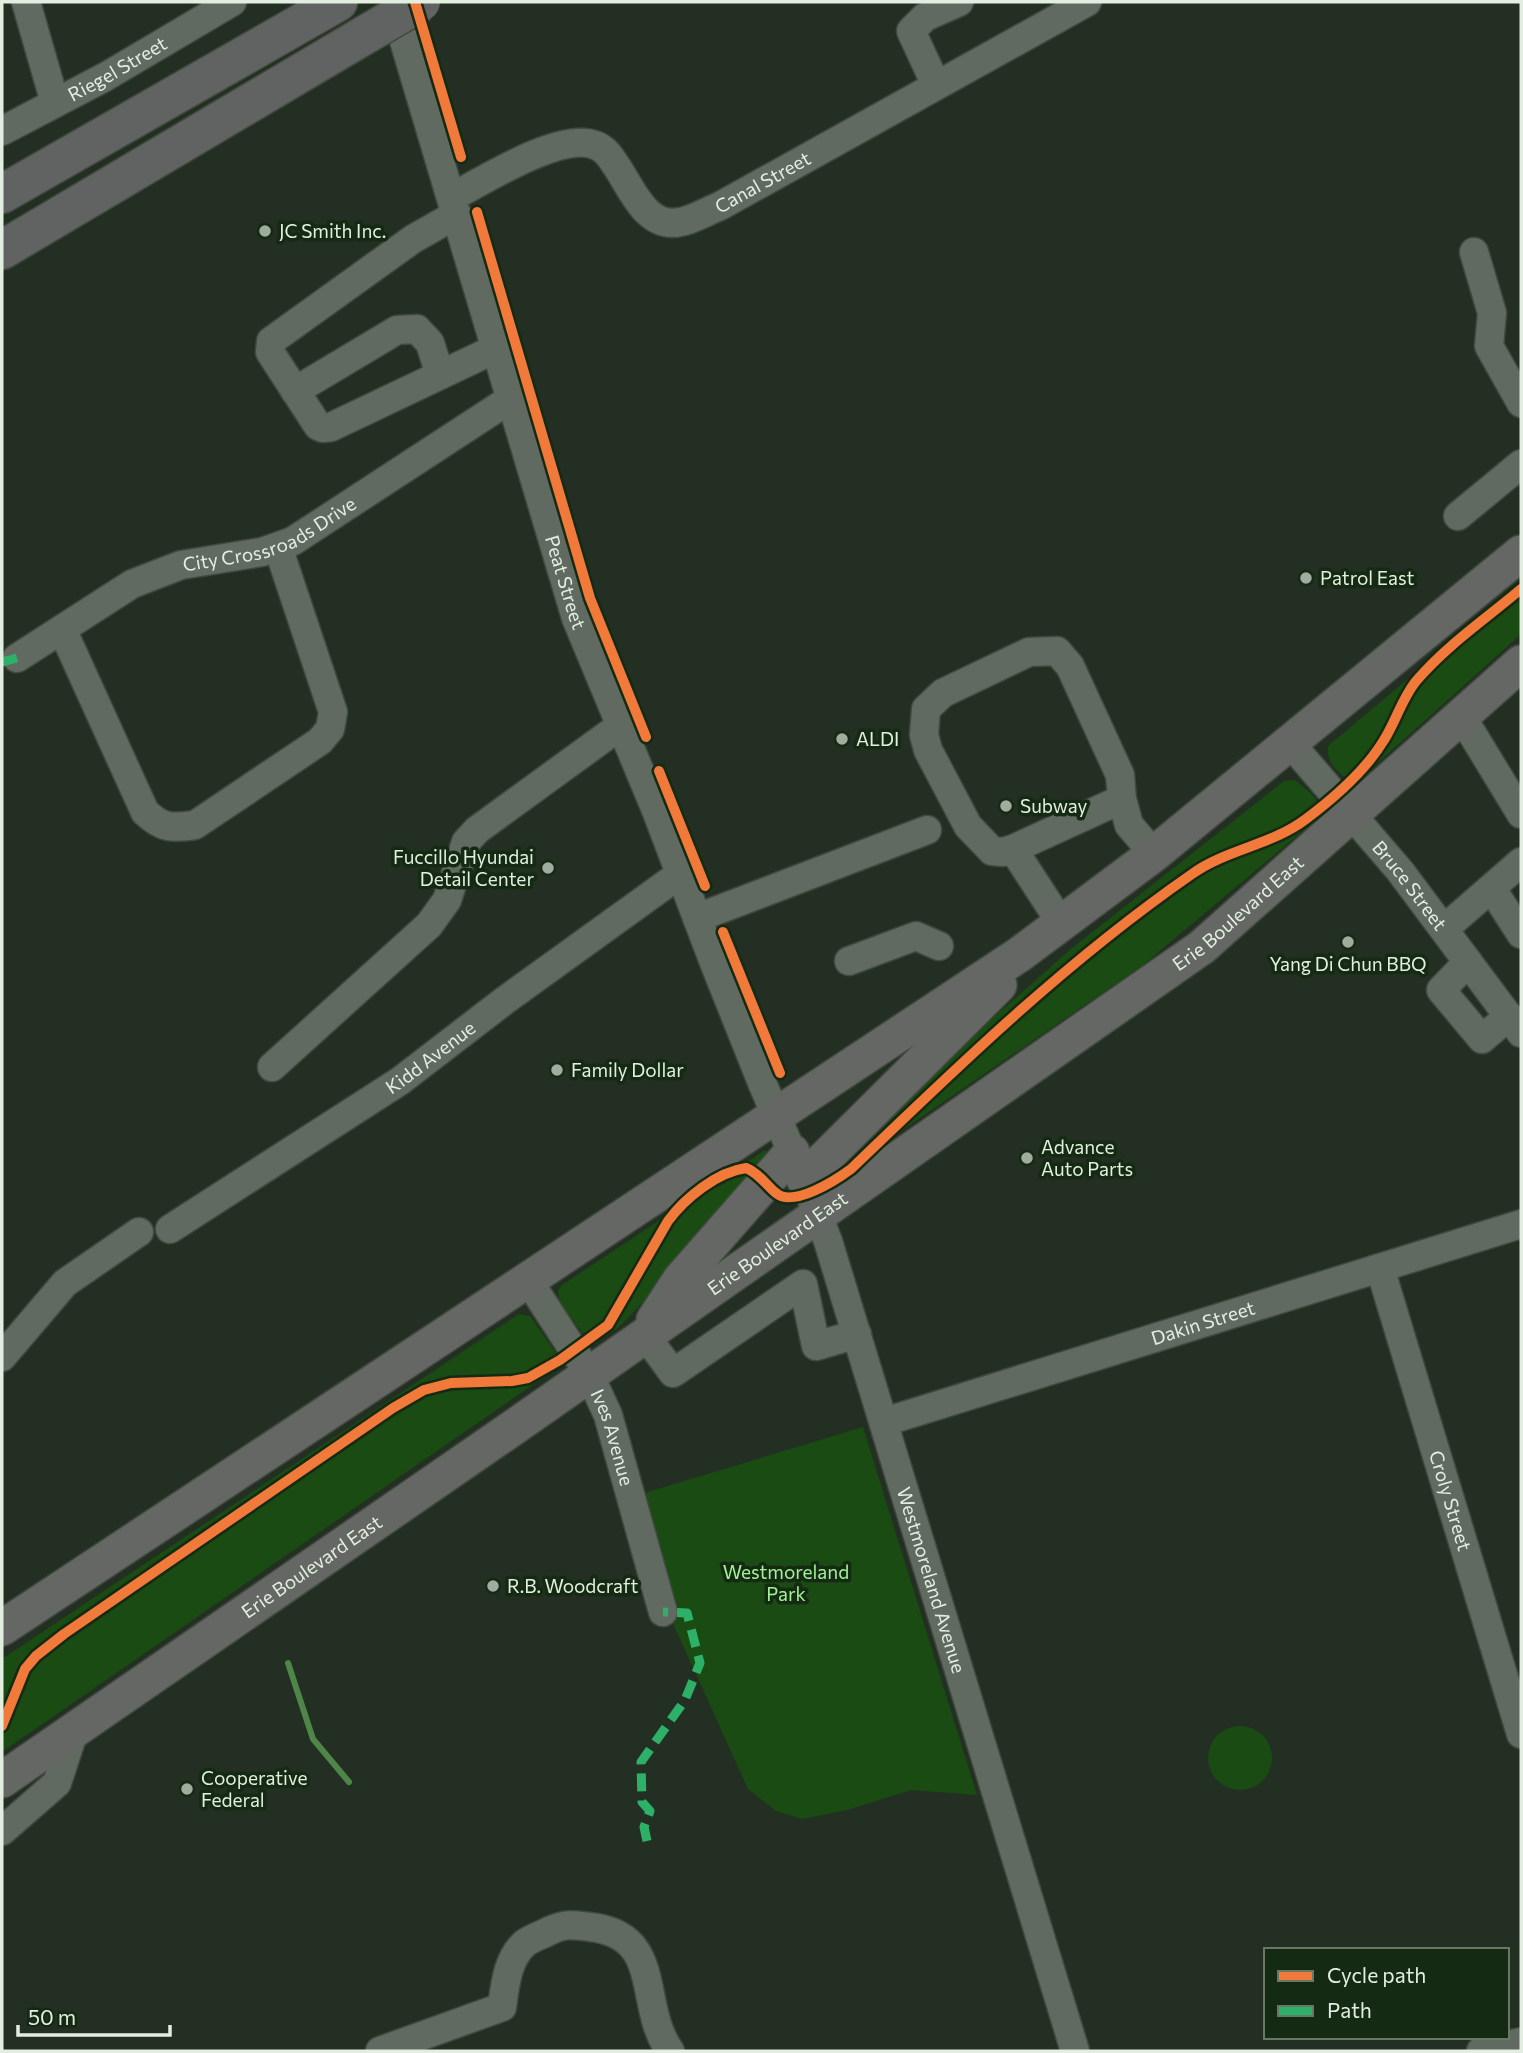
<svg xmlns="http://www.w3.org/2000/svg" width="1523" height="2053" font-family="Commissioner,sans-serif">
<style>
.green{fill:#194b13}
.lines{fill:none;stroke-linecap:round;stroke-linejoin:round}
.stream{stroke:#4f8548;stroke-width:6}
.minor-casing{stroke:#40493e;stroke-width:31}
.major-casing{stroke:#40493e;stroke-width:38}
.highway-casing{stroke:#40493e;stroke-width:41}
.minor{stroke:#616a60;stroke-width:28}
.major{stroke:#646763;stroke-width:35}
.highway{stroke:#616262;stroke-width:38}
.highway-bridge-casing{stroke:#40493e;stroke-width:41;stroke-linecap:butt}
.highway-bridge{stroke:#616262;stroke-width:38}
.quiet{stroke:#2db169;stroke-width:9;stroke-dasharray:18 9;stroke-linecap:butt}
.cycleway-casing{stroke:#152a13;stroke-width:15}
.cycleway{stroke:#f17a3a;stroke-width:10}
.poi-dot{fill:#9fac9e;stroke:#152a13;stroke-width:2.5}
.labels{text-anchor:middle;stroke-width:7;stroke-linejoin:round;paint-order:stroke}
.street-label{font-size:19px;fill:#e2efe0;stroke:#152a13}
.poi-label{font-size:19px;fill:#e2efe0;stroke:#152a13;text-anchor:start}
.park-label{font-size:19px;fill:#a2f298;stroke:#152a13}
</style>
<rect width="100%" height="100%" fill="#232f22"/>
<g class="green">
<path d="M1521,584V634L1361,778L1348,780C1336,770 1326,763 1328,746Z"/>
<path d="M1295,780C1309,793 1324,798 1317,819L1143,965L834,1177L829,1174L833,1159L1072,948L1284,781Z"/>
<path d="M765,1150L768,1154V1163L643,1302C628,1317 610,1343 586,1338L559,1301L558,1290L562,1285Z"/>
<path d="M519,1314L530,1316L556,1353L559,1358L554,1370L2,1752V1659Z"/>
<path d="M863,1427L977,1795L911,1790L847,1810L802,1819L776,1811L748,1789L671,1619L641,1494Z"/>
<circle cx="1240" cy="1758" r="32"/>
</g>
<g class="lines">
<path class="stream" d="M288,1663L313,1739L349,1782"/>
<defs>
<g id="minor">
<path d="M26,2L55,103"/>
<path id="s1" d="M402,34L576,618L656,810L715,965L763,1085L809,1192L828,1241L1075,2051"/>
<path d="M936,85L911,31L925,17L959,2"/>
<path id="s2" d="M2,131L105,77L232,2"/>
<path id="s3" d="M452,197C483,181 561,131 595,145C606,149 611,158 617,167C633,191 647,229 680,222C693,220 707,211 720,206L1087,2"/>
<path d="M457,214L413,239L271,341L270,352L318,426L323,428L331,427L497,348"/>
<path d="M1474,252L1492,313L1489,346L1521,403"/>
<path d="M295,391L397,330L417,329L430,343L440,375"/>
<path d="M1458,516L1521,464"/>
<path d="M62,629L145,812C163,829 171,828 195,825L320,741L330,729L333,712L278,547"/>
<path id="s4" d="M17,658L132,584L181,565L262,552L293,541L512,398"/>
<path d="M1462,717L1521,814"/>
<path id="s5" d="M1290,743L1400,871L1521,1033"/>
<path d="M1122,799L1013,849L1003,852L992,851L968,826L928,750L924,735L926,709L943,693L1029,652L1057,651L1070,666L1120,775L1122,799L1129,825L1154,854"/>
<path d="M1013,849L1061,923"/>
<path d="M1492,889L1521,934"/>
<path d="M697,918L927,830"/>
<path d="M1444,929L1521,862"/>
<path d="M849,961L916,936L939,946"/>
<path d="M1468,962L1441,990L1482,1039L1509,1016"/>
<path d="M272,1067L429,925L447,900L466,842L477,830L620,726"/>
<path id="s6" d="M170,1229L400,1081L504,1001L680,874"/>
<path id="s7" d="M1380,1268L1521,1734"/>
<path id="s8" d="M528,1280L589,1374L608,1415L663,1612"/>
<path d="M645,1335L673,1373L803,1284L816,1346L857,1334"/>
<path d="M2,1357L65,1283L139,1232"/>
<path id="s9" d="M884,1422L1521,1224"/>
<path d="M2,1831L57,1783L74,1731"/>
<path d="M380,2051L502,2007C505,1986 507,1959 525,1943C532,1938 542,1935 549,1931C566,1923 573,1925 590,1927C665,1935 637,2005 670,2051"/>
<path d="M1481,2051L1521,2042"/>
</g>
<g id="major">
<path d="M804,1179L999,985"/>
<path d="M654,1320L680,1280L792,1152"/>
<path d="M2,1628L1020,954L1154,854L1521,553"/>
<path id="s10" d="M2,1780L504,1434L1202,947L1521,663"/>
</g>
<g id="highway">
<path d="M2,194L338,2"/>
<path d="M2,250L358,39"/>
</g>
</defs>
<use href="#minor" class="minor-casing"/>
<use href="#major" class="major-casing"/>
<use href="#highway" class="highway-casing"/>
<use href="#minor" class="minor"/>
<use href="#major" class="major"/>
<use href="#highway" class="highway"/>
<defs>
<path id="highway-bridge" d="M358,39L421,2"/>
</defs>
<use href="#highway-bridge" class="highway-bridge-casing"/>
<use href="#highway-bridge" class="highway-bridge"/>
<g class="quiet">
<path d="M2,662L17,658"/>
<path d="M647,1841L644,1827L650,1811L642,1802L641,1762L685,1700L700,1663L687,1613L663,1612"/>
</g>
<defs>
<g id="cycleway">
<path d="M415,2L461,157"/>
<path d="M477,212L590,598L646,737"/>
<path d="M659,771L705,886"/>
<path d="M723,932L780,1073"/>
<path d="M2,1726L25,1669L36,1656L64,1634L393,1408L424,1390L451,1383L512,1381L528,1378L560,1360L608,1325L668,1221C685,1198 717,1172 746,1168C759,1173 766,1185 776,1193C793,1208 836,1180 851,1169C960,1064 1068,960 1192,874C1227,849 1272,845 1306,819C1334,798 1366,770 1384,740C1396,721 1403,696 1417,680C1447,645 1487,618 1521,589"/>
</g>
</defs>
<use href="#cycleway" class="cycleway-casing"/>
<use href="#cycleway" class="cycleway"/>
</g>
<g class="poi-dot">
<circle cx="265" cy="231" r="7"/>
<circle cx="1306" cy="578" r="7"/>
<circle cx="842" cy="739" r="7"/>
<circle cx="1006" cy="806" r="7"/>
<circle cx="548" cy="868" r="7"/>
<circle cx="1348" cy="942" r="7"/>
<circle cx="557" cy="1070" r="7"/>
<circle cx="1027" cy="1158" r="7"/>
<circle cx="493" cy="1586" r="7"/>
<circle cx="187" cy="1789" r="7"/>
</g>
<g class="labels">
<g class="street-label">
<text dy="7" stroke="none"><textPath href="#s2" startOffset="131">Riegel Street</textPath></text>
<text dy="7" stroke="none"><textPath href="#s3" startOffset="369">Canal Street</textPath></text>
<text dy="7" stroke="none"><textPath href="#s4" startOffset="284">City Crossroads Drive</textPath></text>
<text dy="7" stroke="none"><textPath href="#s1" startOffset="572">Peat Street</textPath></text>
<text dy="7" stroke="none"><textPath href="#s5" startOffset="186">Bruce Street</textPath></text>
<text dy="7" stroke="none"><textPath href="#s10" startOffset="1510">Erie Boulevard East</textPath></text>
<text dy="7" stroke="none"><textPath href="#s6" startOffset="312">Kidd Avenue</textPath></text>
<text dy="7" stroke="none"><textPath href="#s10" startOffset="943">Erie Boulevard East</textPath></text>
<text dy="7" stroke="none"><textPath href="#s9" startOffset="334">Dakin Street</textPath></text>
<text dy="7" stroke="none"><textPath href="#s8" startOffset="180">Ives Avenue</textPath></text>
<text dy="7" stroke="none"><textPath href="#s7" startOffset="243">Croly Street</textPath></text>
<text dy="7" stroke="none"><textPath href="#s10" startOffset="376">Erie Boulevard East</textPath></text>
<text dy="7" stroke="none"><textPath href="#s1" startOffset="1636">Westmoreland Avenue</textPath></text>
</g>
<g class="poi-label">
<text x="279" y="238">JC Smith Inc.</text>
<text x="1320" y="585">Patrol East</text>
<text x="856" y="746">ALDI</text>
<text x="1020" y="813">Subway</text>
<text x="534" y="864" text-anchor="end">Fuccillo Hyundai<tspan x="534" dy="22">Detail Center</tspan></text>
<text x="1348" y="971" text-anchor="middle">Yang Di Chun BBQ</text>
<text x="571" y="1077">Family Dollar</text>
<text x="1041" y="1154">Advance<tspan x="1041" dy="22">Auto Parts</tspan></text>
<text x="507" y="1593">R.B. Woodcraft</text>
<text x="201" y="1785">Cooperative<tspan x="201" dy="22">Federal</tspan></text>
</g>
<g class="park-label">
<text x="786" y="1579">Westmoreland<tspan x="786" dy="22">Park</tspan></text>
</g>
</g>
<rect width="1523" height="2053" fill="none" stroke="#e2efe0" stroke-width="7"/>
<rect x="1264" y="1948" width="245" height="91" fill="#152a13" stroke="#677965" stroke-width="2"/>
<rect x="1278" y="1971" width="35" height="10" fill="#f17a3a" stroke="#677965" stroke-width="2"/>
<text x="1327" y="1983" font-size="21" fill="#e2efe0">Cycle path</text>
<rect x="1278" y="2006" width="35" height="10" fill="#2db169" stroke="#677965" stroke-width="2"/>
<text x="1327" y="2018" font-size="21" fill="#e2efe0">Path</text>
<path d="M18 2025v10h152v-10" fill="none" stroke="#e2efe0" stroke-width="3.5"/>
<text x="28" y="2025" font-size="21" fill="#e2efe0" stroke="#152a13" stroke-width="5" paint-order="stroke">50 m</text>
</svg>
